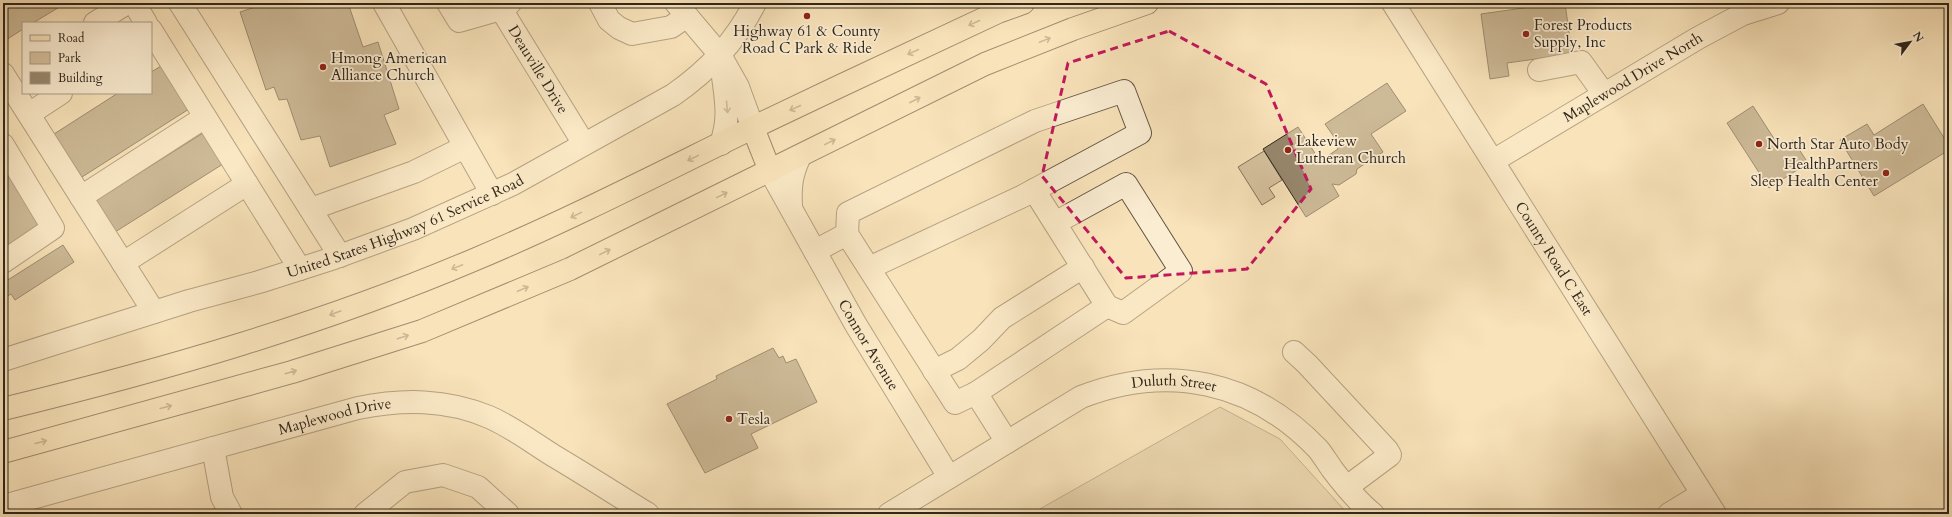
<svg xmlns="http://www.w3.org/2000/svg" width="1952" height="517" font-family="Cardo,serif">
<style>
.green{fill:#d7c39f;stroke:#83745e}
.building{fill:#98886e;stroke:#2f261c}
.lines{fill:none;stroke-linecap:round;stroke-linejoin:round}
.minor-casing{stroke:#625544;stroke-width:24}
.major-casing{stroke:#2f261c;stroke-width:24}
.minor{stroke:#fbedd2;stroke-width:22}
.major{stroke:#f9e3ba;stroke-width:22}
.oneway{stroke:#94846b}
.oneway2{stroke:#9f9380}
.marked{fill:none;stroke:#c2185b;stroke-width:3;stroke-dasharray:8 5;stroke-linejoin:round}
.poi-dot{fill:#8f2418;stroke:#fbedd2;stroke-width:1.5}
.labels{text-anchor:middle;stroke-width:3.5;stroke-linejoin:round;paint-order:stroke}
.poi-label{font-size:15px;fill:#2f261c;stroke:#fbedd2;text-anchor:start}
.street-label{font-size:15px;fill:#2f261c;stroke:#fbedd2}
</style>
<rect width="100%" height="100%" fill="#f9e3ba"/>
<filter id="stains"><feTurbulence type="fractalNoise" baseFrequency=".005" numOctaves="4"/><feColorMatrix values="0 0 0 0 .2 0 0 0 0 .09 0 0 0 0 .02 0 0 0 .5 -.17"/></filter>
<radialGradient id="worn" r=".72"><stop offset=".6" stop-color="#630" stop-opacity="0"/><stop offset="1" stop-color="#630" stop-opacity=".3"/></radialGradient>
<g class="green">
<path d="M1264,151L1282,180L1269,188L1275,197L1262,205L1238,167Z"/>
<path d="M1220,407L1280,439L1348,514H1031Z"/>
</g>
<g class="building">
<path d="M3,3H66L33,23H23V29L3,42Z"/>
<path d="M267,3H348L363,47L378,42L399,109L384,115L396,144L330,167L320,136L301,140L287,99L279,100L274,87L266,90L240,12Z"/>
<path d="M1559,3H1565L1572,54L1507,63L1509,76L1490,79L1481,14Z"/>
<path d="M161,66L189,109L82,177L54,134L118,93H151V72Z"/>
<path d="M1387,83L1406,111L1371,134L1383,152L1357,169L1356,174L1339,185L1332,184L1339,196L1306,217L1263,149L1298,127L1320,161L1338,149L1336,146L1339,144L1325,124Z"/>
<path d="M1923,104L1949,146V150L1874,196L1840,140L1867,124L1874,135Z"/>
<path d="M1753,106L1780,148L1793,140L1808,163L1769,188L1727,123Z"/>
<path d="M203,133L223,164L115,232L95,201Z"/>
<path d="M3,158L44,224L3,250Z"/>
<path d="M63,245L74,262L15,300L11,294L3,299V283Z"/>
<path d="M773,348L779,358L783,356L786,363L796,359L817,402L751,434L758,448L705,473L667,404L717,379L716,376Z"/>
</g>
<g class="lines">
<defs>
<g id="minor">
<path d="M134,3L146,23"/>
<path d="M180,3L340,256"/>
<path d="M384,3L492,194"/>
<path d="M448,3L459,21L501,9L510,3"/>
<path d="M600,3L609,20L619,28L632,34L671,27L687,16"/>
<path d="M676,3L720,55L738,87L753,128"/>
<path id="s1" d="M1393,3L1715,514"/>
<path id="s2" d="M501,9L584,144"/>
<path d="M95,23L127,3"/>
<path d="M151,30L300,269"/>
<path d="M1539,70L1581,62L1604,94"/>
<path d="M3,74L154,312"/>
<path d="M29,114L61,93"/>
<path d="M721,144C731,115 725,97 722,68"/>
<path d="M3,145L53,228L3,262"/>
<path id="s3" d="M1493,161L1698,38L1743,14L1778,3"/>
<path id="s4" d="M770,171L856,325L949,477"/>
<path d="M1034,190L1107,306L1123,313L1181,271L1126,184L1055,223"/>
<path d="M81,197L205,117"/>
<path d="M791,207C790,187 791,175 800,156"/>
<path d="M311,209L414,172L465,147"/>
<path d="M847,234L848,213L1035,121L1124,91L1140,133L1023,196L869,268"/>
<path d="M815,251L847,234L955,403L976,393L1107,306"/>
<path d="M123,263L247,184"/>
<path d="M1294,352L1307,364L1387,450L1390,455L1347,487"/>
<path id="s5" d="M3,360L189,301L259,282L334,258L413,229L513,184L673,95C709,70 735,42 755,3"/>
<path d="M934,371L958,359L981,340L1002,318L1083,267"/>
<path d="M976,393L1007,442"/>
<path d="M213,448L222,497L231,514"/>
<path id="s6" d="M3,506L358,408C403,399 446,399 489,417C512,427 533,443 554,456C586,475 617,495 648,514"/>
<path d="M365,514L405,482L443,475L478,487L508,514"/>
<path id="s7" d="M889,514L1081,397C1168,363 1253,381 1318,449C1323,455 1327,462 1332,469C1344,485 1357,501 1373,514"/>
<path d="M1669,514L1702,494"/>
</g>
<g id="major">
<path d="M753,128L770,171"/>
<path d="M3,409C164,370 323,324 476,259C571,219 662,172 754,127C835,88 917,50 998,12L1023,3"/>
<path d="M3,452L292,372L422,331L570,269L985,64L1073,29L1147,3"/>
</g>
</defs>
<use href="#minor" class="minor-casing"/>
<use href="#major" class="major-casing"/>
<use href="#minor" class="minor"/>
<use href="#major" class="major"/>
</g>
<defs><path id="oneway-shaft" d="M-6 0H5M1.5-3L5.5 0L1.5 3" fill="none" stroke-width="1.6" stroke-linecap="round" stroke-linejoin="round"/></defs>
<g class="oneway">
<use href="#oneway-shaft" transform="translate(974 23) rotate(155)"/>
<use href="#oneway-shaft" transform="translate(1045 40) rotate(-22)"/>
<use href="#oneway-shaft" transform="translate(913 52) rotate(155)"/>
<use href="#oneway-shaft" transform="translate(915 100) rotate(-27)"/>
<use href="#oneway-shaft" transform="translate(795 108) rotate(155)"/>
<use href="#oneway-shaft" transform="translate(830 142) rotate(-26)"/>
<use href="#oneway-shaft" transform="translate(693 158) rotate(154)"/>
<use href="#oneway-shaft" transform="translate(722 195) rotate(-26)"/>
<use href="#oneway-shaft" transform="translate(576 215) rotate(154)"/>
<use href="#oneway-shaft" transform="translate(605 252) rotate(-26)"/>
<use href="#oneway-shaft" transform="translate(457 267) rotate(158)"/>
<use href="#oneway-shaft" transform="translate(523 289) rotate(-23)"/>
<use href="#oneway-shaft" transform="translate(335 313) rotate(160)"/>
<use href="#oneway-shaft" transform="translate(403 337) rotate(-18)"/>
<use href="#oneway-shaft" transform="translate(291 372) rotate(-16)"/>
<use href="#oneway-shaft" transform="translate(166 407) rotate(-15)"/>
<use href="#oneway-shaft" transform="translate(41 442) rotate(-15)"/>
</g>
<use class="oneway2" href="#oneway-shaft" transform="translate(727 107) rotate(85)"/>
<path d="M0 0H1952V517H0ZM1169,31L1266,84L1311,189L1247,269L1126,278L1042,176L1068,63Z" fill="#f9e3ba" fill-opacity=".55" fill-rule="evenodd"/>
<path class="marked" d="M1169,31L1266,84L1311,189L1247,269L1126,278L1042,176L1068,63Z"/>
<g class="poi-dot">
<circle cx="807" cy="16" r="4"/>
<circle cx="1526" cy="34" r="4"/>
<circle cx="323" cy="67" r="4"/>
<circle cx="1759" cy="144" r="4"/>
<circle cx="1288" cy="150" r="4"/>
<circle cx="1886" cy="173" r="4"/>
<circle cx="729" cy="419" r="4"/>
</g>
<g class="labels">
<g class="poi-label">
<text x="1534" y="30">Forest Products<tspan x="1534" dy="17">Supply, Inc</tspan></text>
<text x="807" y="36" text-anchor="middle">Highway 61 &amp; County<tspan x="807" dy="17">Road C Park &amp; Ride</tspan></text>
<text x="331" y="63">Hmong American<tspan x="331" dy="17">Alliance Church</tspan></text>
<text x="1296" y="146">Lakeview<tspan x="1296" dy="17">Lutheran Church</tspan></text>
<text x="1767" y="149">North Star Auto Body</text>
<text x="1878" y="169" text-anchor="end">HealthPartners<tspan x="1878" dy="17">Sleep Health Center</tspan></text>
<text x="737" y="424">Tesla</text>
</g>
<g class="street-label">
<text dy="5" stroke="none"><textPath href="#s2" startOffset="71">Deauville Drive</textPath></text>
<text dy="5" stroke="none"><textPath href="#s3" startOffset="163">Maplewood Drive North</textPath></text>
<text dy="5" stroke="none"><textPath href="#s5" startOffset="424">United States Highway 61 Service Road</textPath></text>
<text dy="5" stroke="none"><textPath href="#s1" startOffset="302">County Road C East</textPath></text>
<text dy="5" stroke="none"><textPath href="#s4" startOffset="200">Connor Avenue</textPath></text>
<text dy="5" stroke="none"><textPath href="#s7" startOffset="320">Duluth Street</textPath></text>
<text dy="5" stroke="none"><textPath href="#s6" startOffset="344">Maplewood Drive</textPath></text>
</g>
</g>
<rect width="1952" height="517" fill="none" stroke="#f9e3ba" stroke-width="16"/>
<rect x="4" y="4" width="1944" height="509" fill="none" stroke="#2f261c" stroke-width="2"/>
<rect x="8" y="8" width="1936" height="501" fill="none" stroke="#2f261c"/>
<rect x="22" y="22" width="130" height="72" fill="#fbedd2" stroke="#a99d89"/>
<rect x="30" y="35" width="20" height="6" fill="#f9e3ba" stroke="#a99d89"/>
<text x="58" y="42" font-size="12" fill="#2f261c">Road</text>
<rect x="30" y="52" width="20" height="12" fill="#d7c39f" stroke="#a99d89"/>
<text x="58" y="62" font-size="12" fill="#2f261c">Park</text>
<rect x="30" y="72" width="20" height="12" fill="#98886e" stroke="#a99d89"/>
<text x="58" y="82" font-size="12" fill="#2f261c">Building</text>
<g transform="translate(1910 42) rotate(58)" stroke="#fbedd2" stroke-width="3" paint-order="stroke">
<path d="M0-3L7 15L0 10L-7 15Z" fill="#2f261c"/>
<text y="-6" font-size="11" font-weight="bold" text-anchor="middle" fill="#2f261c">N</text>
</g>
<rect width="100%" height="100%" filter="url(#stains)"/>
<rect width="100%" height="100%" fill="url(#worn)"/>
</svg>
